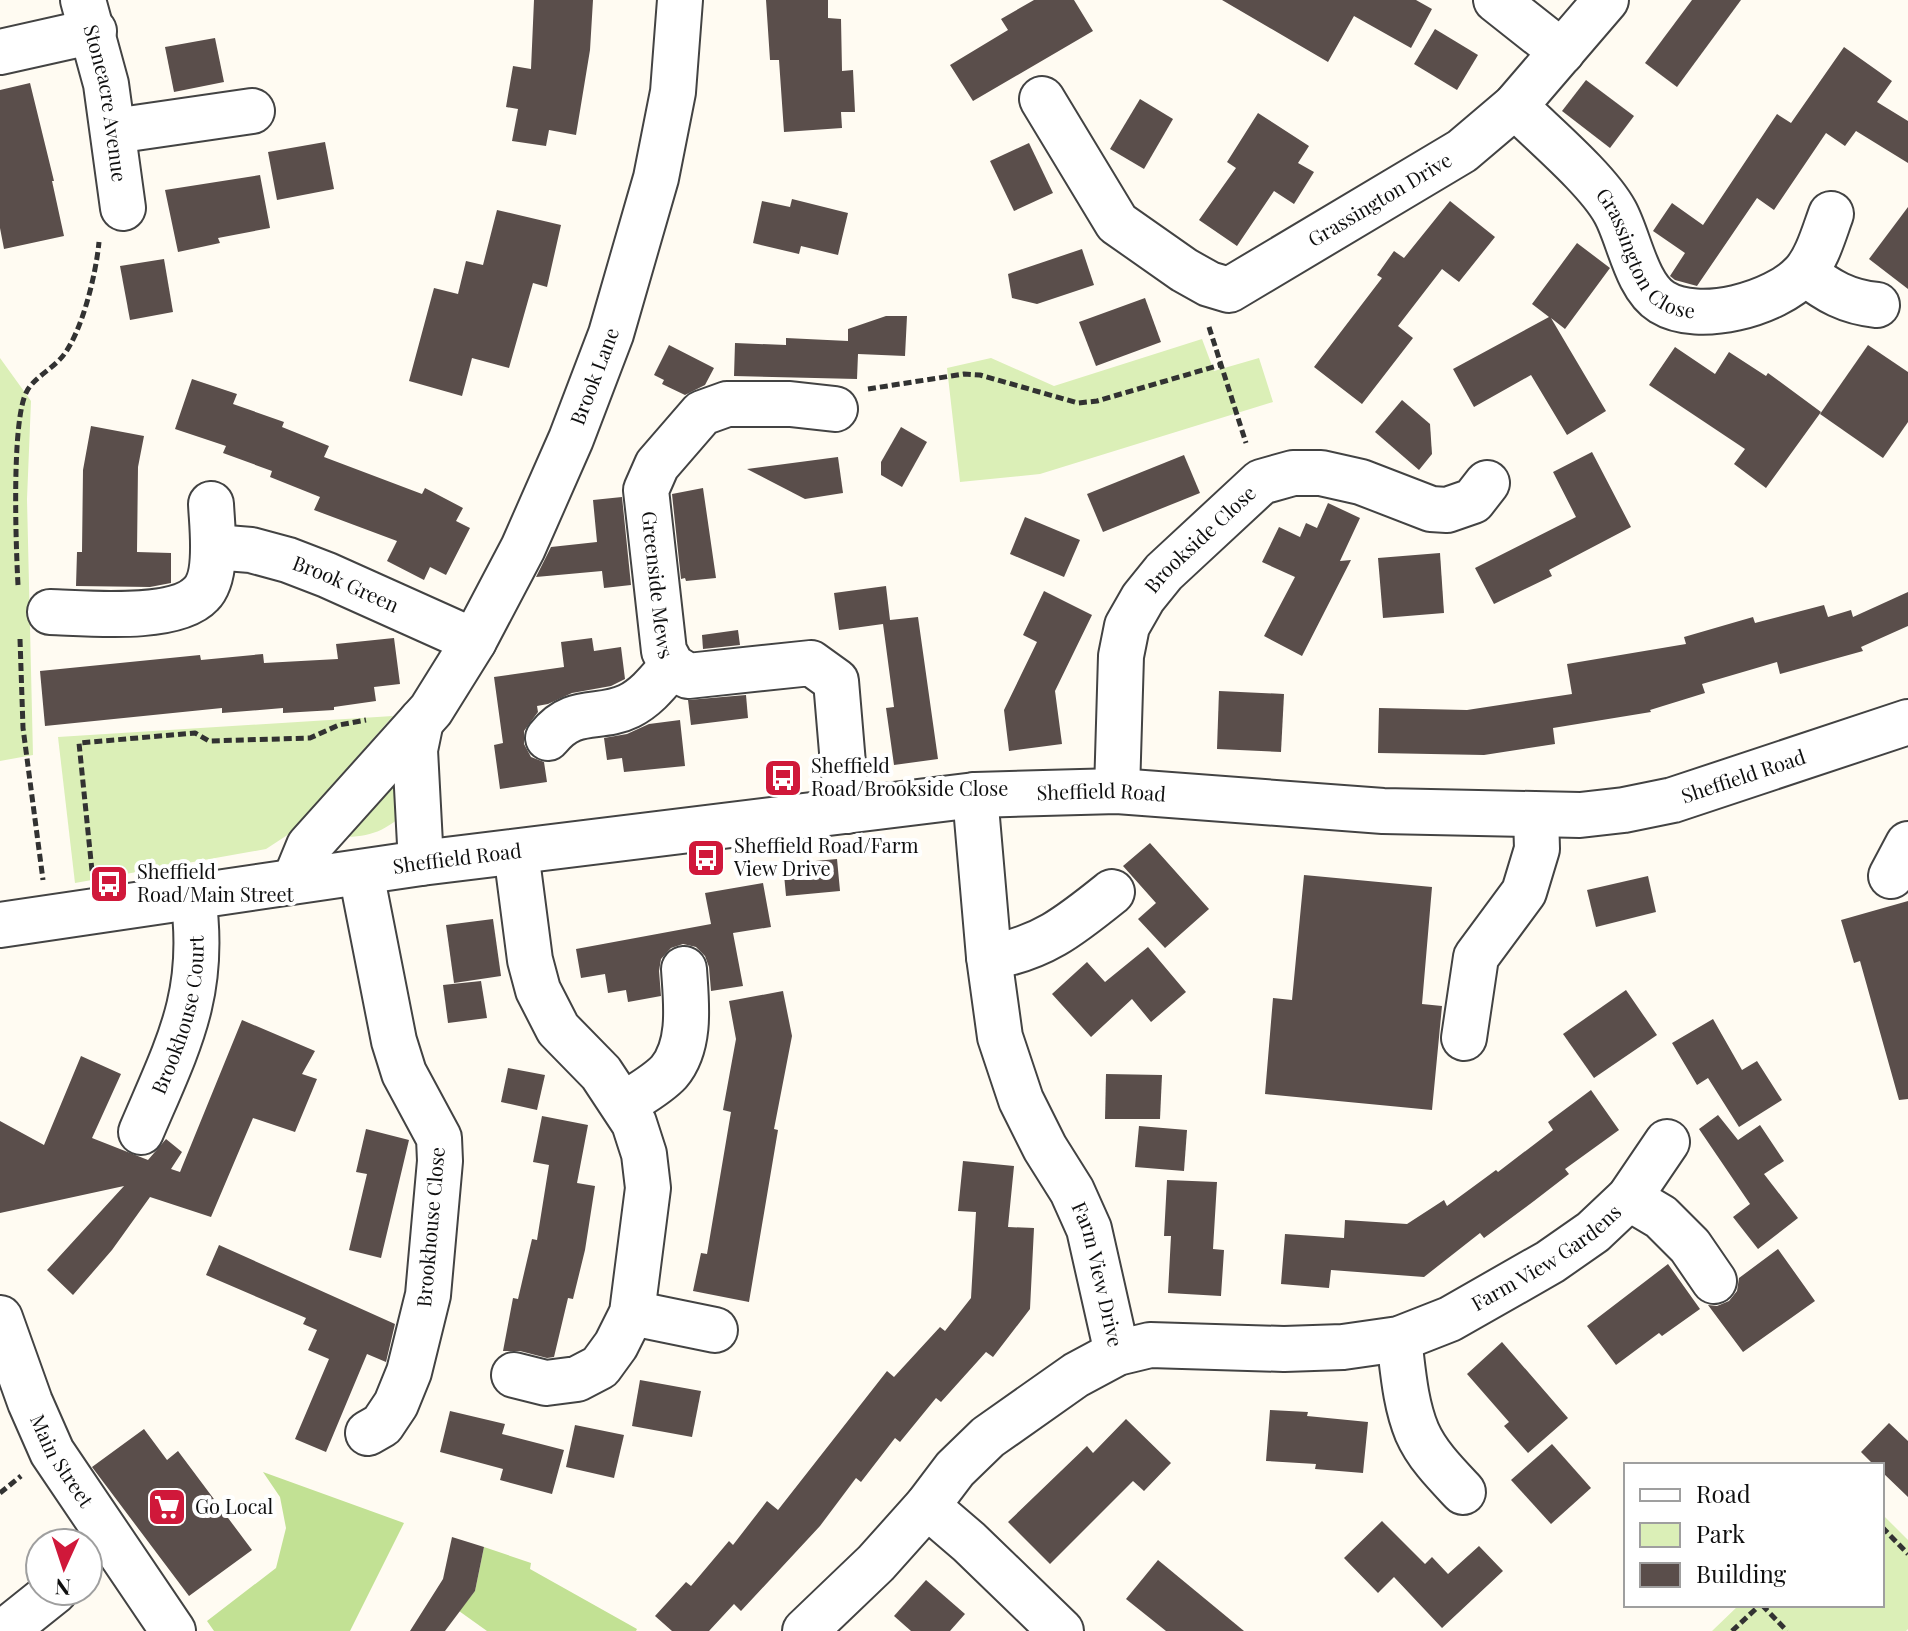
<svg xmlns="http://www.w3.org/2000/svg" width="1908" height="1631" font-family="'Playfair Display',serif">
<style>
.green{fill:#dbefb7}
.forest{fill:#c2e194}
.building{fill:#5a4e4b}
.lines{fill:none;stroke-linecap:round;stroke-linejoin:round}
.minor-casing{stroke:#434343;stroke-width:48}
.path{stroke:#323232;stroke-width:5;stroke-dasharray:8 4;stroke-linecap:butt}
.minor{stroke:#fff;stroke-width:44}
.labels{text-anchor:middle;stroke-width:8;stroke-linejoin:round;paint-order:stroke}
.street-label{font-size:20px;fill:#101010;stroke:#fff}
.poi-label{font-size:20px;fill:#101010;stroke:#fff;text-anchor:start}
</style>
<rect width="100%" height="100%" fill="#fffbf2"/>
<g class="green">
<path d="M1202,339L1214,371L1259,358L1273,402L1040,474L960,482L947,368L991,358L1054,386Z"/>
<path d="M0,358L31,401L27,499L33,755L0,761Z"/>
<path d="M393,716L289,834L266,849L75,883L58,737Z"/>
<path d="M393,786L401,791L403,815C377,837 364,836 331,838Z"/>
<path d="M1882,1514L1908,1540V1629L1906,1631H1712L1739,1605H1882Z"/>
</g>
<g class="forest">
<path d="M263,1472L404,1523L350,1631H214L207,1621L276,1568L286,1528L280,1497Z"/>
<path d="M484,1547L531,1563L530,1569L637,1629L636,1631H487L459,1611L475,1591Z"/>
</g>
<g class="building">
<path d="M534,0H593L590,50L576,135L549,130L546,146L512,141L518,109L506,107L513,66L531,69Z"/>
<path d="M766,0H828V18L841,19L842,71L853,70L855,112H841L842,128L784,132L779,60H770Z"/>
<path d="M1034,0H1074L1093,31L973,101L950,65L1008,30L1001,19Z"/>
<path d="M1222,0H1416L1432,9L1411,48L1354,16L1328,62Z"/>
<path d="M1692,0H1741L1677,87L1645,63Z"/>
<path d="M1435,29L1478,55L1457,90L1414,64Z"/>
<path d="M215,38L224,82L174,92L165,47Z"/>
<path d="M1844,47L1892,81L1877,102L1908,121V163L1856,131L1845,146L1826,133L1774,210L1757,198L1697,286L1675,280L1670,276L1685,253L1653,231L1672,203L1703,225L1777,114L1791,123Z"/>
<path d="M1586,80L1634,116L1610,148L1562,111Z"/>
<path d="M30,83L54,181H52L64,236L4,249L0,228V90Z"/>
<path d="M1140,99L1173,119L1144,169L1110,149Z"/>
<path d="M1258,113L1309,146L1298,163L1314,172L1294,204L1274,191L1237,246L1199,220L1236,168L1227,162Z"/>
<path d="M325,142L334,189L277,200L268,152Z"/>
<path d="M1029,143L1053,193L1014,211L990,161Z"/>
<path d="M260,175L270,228L218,238L220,243L178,252L165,190Z"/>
<path d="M792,199L848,213L838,255L801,246L799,254L753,243L762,201L790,207Z"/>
<path d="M1450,201L1495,237L1459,282L1442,269L1398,326L1413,338L1362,404L1314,367L1382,278L1377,275L1394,251L1404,258Z"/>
<path d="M1908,207V289L1869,259Z"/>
<path d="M497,210L561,225L547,287L533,283L509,368L472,358L462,396L409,381L434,288L458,294L466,261L483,265Z"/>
<path d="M1577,243L1610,268L1565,329L1551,318L1606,411L1567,435L1531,375L1474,407L1453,369L1549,317L1532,304Z"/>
<path d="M1082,249L1094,285L1037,304L1012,298L1008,274Z"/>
<path d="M164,259L173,312L130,320L120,266Z"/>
<path d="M1145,298L1161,342L1096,366L1079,322Z"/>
<path d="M886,316H907L905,356L858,354L857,379L734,376L735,343L786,345V338L848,341V329Z"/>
<path d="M669,345L714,368L705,385L685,395L662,384L664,380L654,375Z"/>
<path d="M1868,345L1908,372V422L1883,458L1820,414Z"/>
<path d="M1675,347L1715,374L1729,352L1766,376L1768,373L1821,412L1766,488L1734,464L1745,449L1649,385Z"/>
<path d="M192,379L237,394L233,404L284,422L282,427L329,446L324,457L422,494L425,488L463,508L456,521L470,528L446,575L430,567L424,580L387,561L397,541L314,510L320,497L270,477L272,471L223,453L226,446L175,429Z"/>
<path d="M1402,400L1430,424L1432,454L1419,470L1375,432Z"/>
<path d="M91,426L144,436L138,467L137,552L171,553V583L150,587L76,586L77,552H82L83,470Z"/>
<path d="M901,427L927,442L902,487L881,475V462Z"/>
<path d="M1592,452L1631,527L1549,570L1552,576L1494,604L1475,568L1576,517L1553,472Z"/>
<path d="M1184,455L1200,493L1103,532L1087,494Z"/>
<path d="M838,457L843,493L805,499L747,469Z"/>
<path d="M703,488L716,578L686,581L685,578L681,579L672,494Z"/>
<path d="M622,497L631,585L604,588L602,571L536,577L551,547L597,542L593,500Z"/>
<path d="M1328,503L1360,518L1340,561L1351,560L1302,656L1264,636L1295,577L1262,562L1279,527L1300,537L1306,523L1317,528Z"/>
<path d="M1025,517L1080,540L1064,577L1010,554Z"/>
<path d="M1440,553L1444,613L1383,618L1378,558Z"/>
<path d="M886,586L890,620L918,617L938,759L894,765L886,708L894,707L883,624L839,630L834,593Z"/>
<path d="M1044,591L1092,615L1055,691L1062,744L1009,751L1004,710L1037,642L1023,635Z"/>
<path d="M1908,592V626L1861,647L1863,651L1780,674L1777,662L1702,684L1705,693L1650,710L1651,712L1553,728L1555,744L1484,755L1378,753L1379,708L1467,710L1572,694L1567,664L1686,644L1684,637L1753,617L1755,623L1824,605L1828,617L1851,610L1853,617Z"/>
<path d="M738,630L740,645L703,649L702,635Z"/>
<path d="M394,638L400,684L374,687L376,701L334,707V710L283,713V708L222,713V708L45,726L40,671L200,655L201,660L263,654L264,663L338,659L336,644Z"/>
<path d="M592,638L594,651L621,647L625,679L611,686L572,693L548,704L537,706L538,712L524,731V744L531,757L544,762L547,782L500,789L494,745L503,743L494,677L564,667L561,642Z"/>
<path d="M1219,691L1284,694L1281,752L1217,749Z"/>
<path d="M746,695L748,718L691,725L688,700Z"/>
<path d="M680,720L685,766L624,772L622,758L607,760L604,738L627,734L649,724Z"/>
<path d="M1150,843L1209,909L1165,948L1138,919L1156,903L1123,866Z"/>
<path d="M837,859L840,891L786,896L783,864Z"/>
<path d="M1304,875L1432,887L1422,1004L1442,1006L1432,1110L1265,1094L1273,998L1292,1000Z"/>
<path d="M1648,876L1656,912L1596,927L1587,890Z"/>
<path d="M763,883L771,927L733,933L743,986L711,991L709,967L705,956L696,947L683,944L671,948L661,959L659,971L661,996L628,1002L626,990L608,993L605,974L581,978L576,949L711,924L705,893Z"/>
<path d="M1908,901V1099L1899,1100L1860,961L1854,963L1841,920Z"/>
<path d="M493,919L501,976L454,983L446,925Z"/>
<path d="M1148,947L1186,992L1151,1022L1132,999L1091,1037L1052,994L1087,962L1105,982Z"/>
<path d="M481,981L487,1018L448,1023L443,985Z"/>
<path d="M1626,990L1657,1035L1594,1078L1563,1034Z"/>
<path d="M783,991L792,1036L774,1129L778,1130L749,1302L693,1291L701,1253L707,1254L731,1112L723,1110L736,1039L729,1001Z"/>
<path d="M1713,1019L1742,1070L1757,1061L1782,1100L1739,1127L1708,1078L1697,1085L1672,1043Z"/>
<path d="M242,1020L315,1051L302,1074L317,1079L295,1132L253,1118L211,1217L150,1197L112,1250L73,1295L47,1270L124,1186L0,1213V1121L44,1145L81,1056L121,1074L92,1138L148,1160L166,1139L182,1152L171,1169L180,1172Z"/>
<path d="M508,1068L545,1075L537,1110L501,1102Z"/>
<path d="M1106,1074L1162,1075L1160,1119H1105Z"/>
<path d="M1591,1090L1619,1130L1565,1169L1569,1174L1534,1201L1484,1238L1480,1233L1424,1277L1331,1270L1329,1288L1281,1284L1285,1234L1344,1238L1345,1220L1407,1224L1444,1200L1447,1206L1496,1170L1498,1172L1553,1130L1548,1122Z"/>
<path d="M1718,1115L1738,1140L1760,1125L1784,1161L1764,1174L1798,1218L1758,1249L1733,1217L1750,1204L1699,1129Z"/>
<path d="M542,1116L588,1125L577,1183L595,1186L585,1250L573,1299L568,1298L554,1357L547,1358L520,1351H503L513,1298L518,1299L532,1239L537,1240L549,1165L533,1162Z"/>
<path d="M1139,1126L1187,1130L1184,1171L1135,1167Z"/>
<path d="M366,1129L409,1140L381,1258L349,1250L367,1174L356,1172Z"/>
<path d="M963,1161L1014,1166L1008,1227L1034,1228L1030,1309L993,1357L986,1352L941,1402L936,1398L900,1442L895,1438L861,1482L856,1478L820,1526L741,1611L734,1604L709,1631H672L655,1616L686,1582L691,1586L729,1541L733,1545L767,1501L778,1510L887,1371L894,1377L940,1327L945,1331L971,1298L976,1212L958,1211Z"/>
<path d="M1167,1180L1217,1182L1213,1249L1224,1250L1221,1296L1168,1293L1171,1236H1164Z"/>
<path d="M219,1245L395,1324L386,1362L367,1354L326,1452L295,1439L329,1359L308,1350L317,1330L303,1324L306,1318L206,1275Z"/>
<path d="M1778,1249L1815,1301L1743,1352L1708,1305L1717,1306L1729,1301L1737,1291L1739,1278Z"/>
<path d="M1668,1264L1700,1309L1662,1336L1659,1333L1616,1365L1587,1326Z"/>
<path d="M1502,1342L1568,1418L1528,1453L1504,1426L1509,1422L1467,1374Z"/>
<path d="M640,1380L701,1391L692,1437L632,1426Z"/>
<path d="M1270,1410L1308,1412L1307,1416L1368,1422L1363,1473L1315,1469L1316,1464L1266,1461Z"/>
<path d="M450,1411L505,1424L502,1434L564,1450L552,1494L500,1480L503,1469L440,1452Z"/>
<path d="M1126,1419L1171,1463L1144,1491L1133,1481L1050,1564L1008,1522L1087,1446L1093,1453Z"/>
<path d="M1889,1423L1908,1441V1497L1882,1472V1465H1874L1861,1452Z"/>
<path d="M575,1425L624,1435L614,1478L566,1467Z"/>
<path d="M144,1429L167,1460L178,1451L252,1550L189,1596L92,1467Z"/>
<path d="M1552,1444L1591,1488L1551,1524L1511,1480Z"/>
<path d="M1382,1521L1425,1564L1432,1557L1448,1574L1479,1546L1503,1571L1442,1628L1394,1577L1378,1593L1344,1558Z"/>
<path d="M452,1537L484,1547L475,1591L445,1631H410L443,1579Z"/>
<path d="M1158,1560L1244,1631H1166L1126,1599Z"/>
<path d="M926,1580L965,1614L950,1631H911L894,1616Z"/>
</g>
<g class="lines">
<defs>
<g id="minor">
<path id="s1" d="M83,0L106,84L123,208"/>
<path d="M1496,0L1562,52"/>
<path d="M0,52L94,31"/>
<path id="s2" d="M1042,99L1117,223L1184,270L1209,284L1229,290L1462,151L1515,106L1606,0"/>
<path id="s3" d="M1515,106C1543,134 1597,179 1615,212C1629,237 1636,286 1662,302C1699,325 1775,304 1803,274C1817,259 1824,233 1831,214"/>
<path d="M114,131L252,111"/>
<path d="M1805,273C1828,291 1847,302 1877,305"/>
<path id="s4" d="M835,409L790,404H727L702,413L657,465L646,490L664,651L672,666L688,676L811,663L836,681L847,811"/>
<path id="s5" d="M214,547L251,550L288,560L327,575L474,641"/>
<path d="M50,612C86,613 175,622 201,594C219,576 212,527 211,504"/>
<path d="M421,721L415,750L421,863"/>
<path d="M548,738C574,705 599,721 629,706C647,697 659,681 672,666"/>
<path id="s6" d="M1117,791L1121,656L1127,626L1143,598L1164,572L1261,482L1293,473H1321L1361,482L1431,509L1447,510L1473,501L1487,483"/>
<path id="s7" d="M975,795L989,957L1000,1037L1021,1100L1045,1148L1072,1191L1089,1229L1117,1353"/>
<path d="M361,873L394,1041L404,1073L439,1138L440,1161L428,1295L409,1372L396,1404L382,1425L368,1433"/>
<path d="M1891,876L1908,844"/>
<path id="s8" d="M295,880L309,846L431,710L474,641L523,548L571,439L611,334L656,178L673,92L680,0"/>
<path id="s9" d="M0,925L421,863L975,795L1117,791L1383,811L1580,815L1624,810L1673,800L1908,722"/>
<path d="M989,957C1042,949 1071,925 1112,892"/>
<path d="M1464,1038L1476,957L1524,892L1537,849L1536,815"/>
<path d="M623,1105C638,1095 657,1085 669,1072C692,1045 686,1001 684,969"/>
<path id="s10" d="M141,1132C178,1045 207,994 193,896"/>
<path d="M1629,1198L1661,1217L1690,1246L1714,1281"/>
<path d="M632,1313L715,1330"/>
<path id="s11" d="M0,1318L30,1402L52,1452L173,1631"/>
<path d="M1399,1339C1403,1370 1405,1403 1417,1432C1427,1455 1446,1474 1463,1492"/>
<path d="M514,1375L546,1383L577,1379L600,1367L616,1345L632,1313L648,1188L644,1154L634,1123L601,1073L558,1029L538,990L530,960L516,852"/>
<path d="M927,1506L969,1542L1061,1631"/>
<path d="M5,1631L55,1591"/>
<path id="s12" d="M805,1631L876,1563L927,1506L955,1469L988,1437L1076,1375L1117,1353L1150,1345L1284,1349L1343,1347L1399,1339L1450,1319L1550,1262L1593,1232L1629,1198L1667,1142"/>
</g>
</defs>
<use href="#minor" class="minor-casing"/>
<g class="path">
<path d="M1209,327L1246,443"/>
<path d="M868,389L964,374L980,375L1078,403L1097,401L1220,365"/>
<path d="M18,585C16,548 11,419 27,391C34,378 52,369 62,357C82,333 96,274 99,242"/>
<path d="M20,639L23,728L43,880"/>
<path d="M92,871L79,743L195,733L209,741L310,738L339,725L366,720"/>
<path d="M0,1493L21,1476"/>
<path d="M1882,1527L1908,1554"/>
<path d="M1762,1605L1787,1631"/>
<path d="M1732,1631L1760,1605"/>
</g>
<use href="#minor" class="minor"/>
</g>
<defs>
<symbol id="bus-square" viewBox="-11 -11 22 22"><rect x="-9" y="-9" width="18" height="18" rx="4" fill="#d0183a" stroke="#fff"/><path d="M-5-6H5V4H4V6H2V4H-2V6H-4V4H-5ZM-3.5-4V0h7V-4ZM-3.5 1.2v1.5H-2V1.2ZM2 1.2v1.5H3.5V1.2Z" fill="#fff"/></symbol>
<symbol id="supermarket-square" viewBox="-11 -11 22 22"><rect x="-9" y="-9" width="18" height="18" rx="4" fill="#d0183a" stroke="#fff"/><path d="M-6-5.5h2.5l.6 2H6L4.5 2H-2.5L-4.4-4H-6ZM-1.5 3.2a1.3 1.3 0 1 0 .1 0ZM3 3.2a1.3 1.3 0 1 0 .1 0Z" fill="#fff"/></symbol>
</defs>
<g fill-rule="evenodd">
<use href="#bus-square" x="761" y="756" width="44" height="44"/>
<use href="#bus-square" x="684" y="836" width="44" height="44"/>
<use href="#bus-square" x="87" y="862" width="44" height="44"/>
<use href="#supermarket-square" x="145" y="1485" width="44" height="44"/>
</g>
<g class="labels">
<g class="street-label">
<text dy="7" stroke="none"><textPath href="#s1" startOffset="106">Stoneacre Avenue</textPath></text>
<text dy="7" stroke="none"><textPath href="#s2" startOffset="452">Grassington Drive</textPath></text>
<text dy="7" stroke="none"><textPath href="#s3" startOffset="202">Grassington Close</textPath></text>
<text dy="7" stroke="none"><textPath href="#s8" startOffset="592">Brook Lane</textPath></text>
<text dy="7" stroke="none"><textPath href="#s6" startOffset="280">Brookside Close</textPath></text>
<text dy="7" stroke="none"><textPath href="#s4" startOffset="326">Greenside Mews</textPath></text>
<text dy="7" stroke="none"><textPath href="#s5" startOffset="138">Brook Green</textPath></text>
<text dy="7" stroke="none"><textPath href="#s9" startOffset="1758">Sheffield Road</textPath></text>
<text dy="7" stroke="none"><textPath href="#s9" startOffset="1110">Sheffield Road</textPath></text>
<text dy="7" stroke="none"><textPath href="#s9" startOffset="462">Sheffield Road</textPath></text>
<text dy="7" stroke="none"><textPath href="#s10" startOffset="124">Brookhouse Court</textPath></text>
<text transform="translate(431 1227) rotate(-85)" y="7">Brookhouse Close</text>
<text dy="7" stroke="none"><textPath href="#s12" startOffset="874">Farm View Gardens</textPath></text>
<text dy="7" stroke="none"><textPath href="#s7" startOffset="502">Farm View Drive</textPath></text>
<text dy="7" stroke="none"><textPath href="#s11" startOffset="156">Main Street</textPath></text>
</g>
<g class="poi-label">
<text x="811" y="773">Sheffield<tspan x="811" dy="23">Road/Brookside Close</tspan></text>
<text x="734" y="853">Sheffield Road/Farm<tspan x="734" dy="23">View Drive</tspan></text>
<text x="137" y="879">Sheffield<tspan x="137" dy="23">Road/Main Street</tspan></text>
<text x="195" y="1514">Go Local</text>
</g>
</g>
<rect x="1624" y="1463" width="260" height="144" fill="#ffffff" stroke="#9f9f9f" stroke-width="2"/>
<rect x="1640" y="1489" width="40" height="12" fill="#ffffff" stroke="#9f9f9f" stroke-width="2"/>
<text x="1696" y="1503" font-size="24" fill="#101010">Road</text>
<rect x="1640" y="1523" width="40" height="24" fill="#dbefb7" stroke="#9f9f9f" stroke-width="2"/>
<text x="1696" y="1543" font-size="24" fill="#101010">Park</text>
<rect x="1640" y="1563" width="40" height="24" fill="#5a4e4b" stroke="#9f9f9f" stroke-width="2"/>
<text x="1696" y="1583" font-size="24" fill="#101010">Building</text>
<g transform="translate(64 1567) rotate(183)"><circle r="38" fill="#ffffff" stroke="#9f9f9f" stroke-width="2"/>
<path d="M0-6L14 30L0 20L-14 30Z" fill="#d0183a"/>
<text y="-12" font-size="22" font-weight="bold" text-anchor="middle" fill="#101010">N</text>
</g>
</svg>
